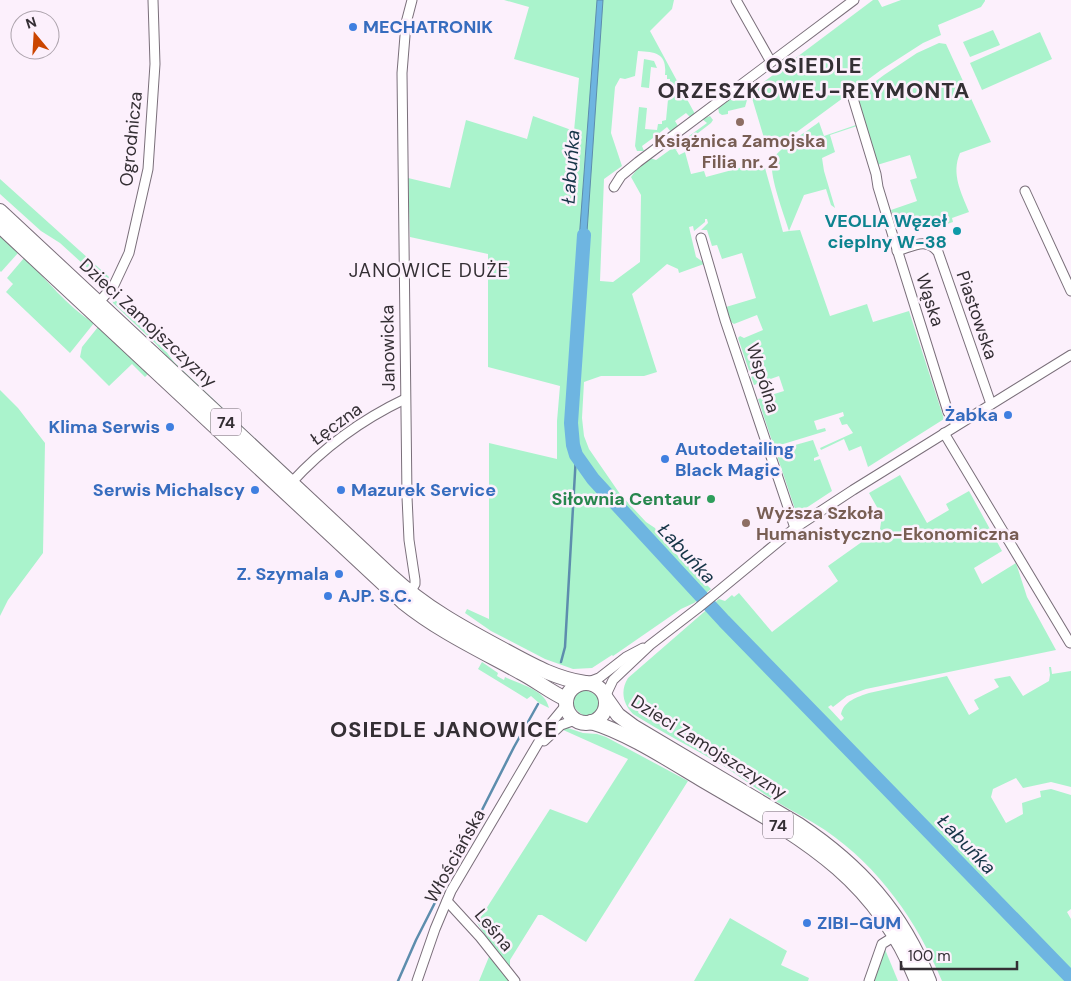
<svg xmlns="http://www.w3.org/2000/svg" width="1071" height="981" font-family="'DM Sans',sans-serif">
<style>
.green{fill:#aaf3cc}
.water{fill:#6eb5e1;stroke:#5d8dad}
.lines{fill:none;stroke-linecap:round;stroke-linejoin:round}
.stream{stroke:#5d8dad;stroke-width:2.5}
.river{stroke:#6eb5e1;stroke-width:14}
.street-casing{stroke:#7a6f7a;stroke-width:11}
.primary-casing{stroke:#7a6f7a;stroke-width:16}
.street{stroke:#fff;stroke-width:9}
.primary{stroke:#fff;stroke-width:14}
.shop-dot{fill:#3f7fe0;stroke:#fcf0fc;stroke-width:2}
.education-dot{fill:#8d6e63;stroke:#fcf0fc;stroke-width:2}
.culture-dot{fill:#0f9aa8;stroke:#fcf0fc;stroke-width:2}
.leisure-dot{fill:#2e9e5b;stroke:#fcf0fc;stroke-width:2}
.labels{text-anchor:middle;stroke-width:5;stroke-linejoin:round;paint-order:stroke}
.shield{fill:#fcf0fc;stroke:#706970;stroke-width:1}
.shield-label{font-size:16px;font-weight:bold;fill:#342f34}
.shop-label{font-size:18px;font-weight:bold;fill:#366cbe;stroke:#fcf0fc;text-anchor:start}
.street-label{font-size:18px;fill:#342f34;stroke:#fcf0fc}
.education-label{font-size:18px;font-weight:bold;fill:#785e54;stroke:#fcf0fc}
.culture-label{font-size:18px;font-weight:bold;fill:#0d838f;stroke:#fcf0fc;text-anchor:end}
.leisure-label{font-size:18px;font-weight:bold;fill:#27864d;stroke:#fcf0fc;text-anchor:end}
.water-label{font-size:19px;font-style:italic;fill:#153447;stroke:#fcf0fc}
.neighbourhood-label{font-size:19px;letter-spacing:1px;fill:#342f34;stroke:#fcf0fc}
.district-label{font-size:22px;font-weight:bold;letter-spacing:1px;fill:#342f34;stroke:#fcf0fc}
</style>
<rect width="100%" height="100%" fill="#fcf0fc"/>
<g class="green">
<path d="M504,0H674L672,9L650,31L695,114L690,117L686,113L675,121L678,126L671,132L667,127L657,135L661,140L657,142L653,138L642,146L644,151H637L635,146L639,107L647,108L645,129L657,130L658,124H662V121L666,120L670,79H667V75H665C667,54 657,52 638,51L635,76L625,79L620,78L615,87L611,133L622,166L604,179L600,281L613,282L640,262L641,195L631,177L638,168L650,158L656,160L707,123L702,119L710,116L713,120L711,123L676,150L679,155L685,152L691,174L704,171L706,177L758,163L760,169L765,168L783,232L789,231C785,217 767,171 773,159C777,150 809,130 819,122L824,136L856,125L857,126L830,135L835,152L822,158L824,171L835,208L831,205L826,189L804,195L789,231L800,230L830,316L867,304L873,322L909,311L944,419L868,467L861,446L849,451L844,439L821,450L820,448L853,433L847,424L842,425L839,418L844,416L843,412L814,421L817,430L825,428L826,431L780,445L781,449L813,440L819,456L814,458V461L820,459L832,491L800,512H796L758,399L784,391L779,376L754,385L738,338L740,336L744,338L763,330L757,315L734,324L731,322L726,307L756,298L742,253L722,259L717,245L712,246L707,230H701L708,223L707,219H705V222L694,231L693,226L689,227L696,257L703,262L704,264L679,273L678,269L667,264L632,294L657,372L644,376H601L584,382L582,418L584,436L589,449L620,494L646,522L655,528L661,539L663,537L670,548L711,589L694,603L681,609L613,656L612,655L592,668L573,669L545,659L491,631L465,613L467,609L489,619V443L557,459V421L560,386L488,367V254L410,237L408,178L450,188L466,120L527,139L533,116L574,131L579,78L514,59L529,7Z"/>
<path d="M873,0H878L882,7L901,0H985V1L981,7L938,25L941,35L923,43L881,70L790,137L764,138L752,98L753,90Z"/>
<path d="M993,30L1000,45L970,57L963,42Z"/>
<path d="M1040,32L1052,59L982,90L970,63Z"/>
<path d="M939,43L946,44L991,142L960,153C951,174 961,192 969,212L952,218L953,222L932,229L928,217L897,228L891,210L917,201L910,180L917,178L910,155L877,165L858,100L860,93L884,75L917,53Z"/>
<path d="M644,59L654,61L657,68L651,67L649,88L641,87Z"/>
<path d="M742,96L747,100L745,107L728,111V114L722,115L719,113L718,107L728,99L734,101Z"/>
<path d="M0,179L109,277L105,284L60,243L41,231L0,194Z"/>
<path d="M0,236L18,253L1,272L0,271Z"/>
<path d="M24,258C48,280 66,306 94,323L70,353L6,292L13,284L7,278Z"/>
<path d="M112,297L159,342L174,362L292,473H291L175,366L156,344L113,303Z"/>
<path d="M98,327L148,374L145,377L132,364L109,386L80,357L82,347Z"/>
<path d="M0,390L18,408L45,443L43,553L8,600L0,616Z"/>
<path d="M900,475L927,523L949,510L946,504L969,491L1002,551L974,568L982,584L1016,563L1027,597L1056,650L866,689L847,696L833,707L831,705L828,707L841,721L844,718L841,714C844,701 857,697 869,693L947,676L969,715L979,709L974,700L999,687L994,679L1010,676L1023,696L1049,681L1050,675L1049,667H1051L1052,674L1071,671V787L1051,782L1023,788L1016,778L993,789L991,797L1006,823L1023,814L1022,803L1041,797L1040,791L1051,789L1071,795V909L1067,912L1071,919V981H942C917,921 879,867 825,830C808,819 790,810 772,799C756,789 741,777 725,767C695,749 663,733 633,714C623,704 620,691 628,678L719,599L725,601L732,595L734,597L739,593L772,632L838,581L828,566L880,529L882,516L869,493Z"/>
<path d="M482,662L498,673L497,676L504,680L505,677C521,685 545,689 549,708L539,703L531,696L527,699L478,669Z"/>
<path d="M579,690C591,690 600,695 601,707L596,714L585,716C574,711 564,696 579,690Z"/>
<path d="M565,727L583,733L597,734L606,737L688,781L586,942L542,915H538L510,960V969L520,981H479L493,947L477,923L550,809L587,823L628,759L561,729Z"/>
<path d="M730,918L787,951L781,965L809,978L808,981H694Z"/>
<path d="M884,947L898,981H874Z"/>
</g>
<path class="water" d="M597,0H603L587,232L588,239L586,254H578Z"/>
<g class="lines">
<g class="stream">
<path d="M561,662L565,647L576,455"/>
<path d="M398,981L416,940L514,747L538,704"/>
</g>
<path class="river" d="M584,235L571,423L573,445L576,455L593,479L724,621L1071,978"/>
<defs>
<g id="street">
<path d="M736,0L771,62"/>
<path d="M852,95L876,174L878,187L896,246L948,412L957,425"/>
<path d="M614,187L621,176L638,162L854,0"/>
<path d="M1025,191L1071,291"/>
<path d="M701,238L725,320L795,528"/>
<path d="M897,251C914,246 926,237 938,252L991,404"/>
<path d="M99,302L114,285L129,253L148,169L155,64L153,0"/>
<path d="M944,433L1070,643"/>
<path d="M291,483C323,448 363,419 405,399"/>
<path d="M408,596L415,584V580L409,540L407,497L402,73L406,23L412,0"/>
<path d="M586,683L599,678L626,657L643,648"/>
<path d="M605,697L613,680L650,645L698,608L795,528L853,490L1071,355"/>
<path d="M544,741L561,725L575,720"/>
<path d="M447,901L480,937L515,981"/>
<path d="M417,981L435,929L451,891L547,728L566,705"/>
<path d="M869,981L882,944L895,936"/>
</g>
<g id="primary">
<path d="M0,211L390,575C426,608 461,627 504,650C532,665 554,678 585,683"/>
<path d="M0,226L403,602C439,631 480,650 520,672C536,680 550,692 566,699"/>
<circle cx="586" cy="703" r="20"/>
<path d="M606,698L618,715L634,727L799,825C860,866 902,912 929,981"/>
<path d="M591,722C626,732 669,760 701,779C796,835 874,873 917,981"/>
</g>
</defs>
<use href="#street" class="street-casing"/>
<use href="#primary" class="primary-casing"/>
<use href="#street" class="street"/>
<use href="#primary" class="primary"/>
</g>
<g class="shop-dot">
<circle cx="353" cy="27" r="5"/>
<circle cx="1008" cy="415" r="5"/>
<circle cx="170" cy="427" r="5"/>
<circle cx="665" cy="459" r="5"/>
<circle cx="255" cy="490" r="5"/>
<circle cx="341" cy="490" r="5"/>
<circle cx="339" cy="574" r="5"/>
<circle cx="328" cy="596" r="5"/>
<circle cx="807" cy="923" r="5"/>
</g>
<g class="education-dot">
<circle cx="740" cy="122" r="5"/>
<circle cx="746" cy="523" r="5"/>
</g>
<circle class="culture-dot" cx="957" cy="231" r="5"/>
<circle class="leisure-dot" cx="711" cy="499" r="5"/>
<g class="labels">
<g class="shield">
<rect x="211" y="408.5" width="30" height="27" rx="4"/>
<rect x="763" y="811.5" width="30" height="27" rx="4"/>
</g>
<g class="shield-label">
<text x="226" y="428">74</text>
<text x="778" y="831">74</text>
</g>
<g class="shop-label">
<text x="363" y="33">MECHATRONIK</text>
<text x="998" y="421" text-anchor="end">Żabka</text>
<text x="160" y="433" text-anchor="end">Klima Serwis</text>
<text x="675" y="455">Autodetailing<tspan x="675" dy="21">Black Magic</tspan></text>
<text x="245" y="496" text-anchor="end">Serwis Michalscy</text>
<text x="351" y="496">Mazurek Service</text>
<text x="329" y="580" text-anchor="end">Z. Szymala</text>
<text x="338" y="602">AJP. S.C.</text>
<text x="817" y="929">ZIBI-GUM</text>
</g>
<g class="street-label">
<text transform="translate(131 139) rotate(-84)" y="6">Ogrodnicza</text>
<text transform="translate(930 300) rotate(72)" y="6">Wąska</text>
<text transform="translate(977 315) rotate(71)" y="6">Piastowska</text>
<text transform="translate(148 323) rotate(43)" y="6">Dzieci Zamojszczyzny</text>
<text transform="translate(388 348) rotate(-91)" y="6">Janowicka</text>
<text transform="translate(763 378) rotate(72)" y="6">Wspólna</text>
<text transform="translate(336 424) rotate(-36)" y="6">Łęczna</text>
<text transform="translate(709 747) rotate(32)" y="6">Dzieci Zamojszczyzny</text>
<text transform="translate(455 856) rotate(-61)" y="6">Włościańska</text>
<text transform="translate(494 930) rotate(50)" y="6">Leśna</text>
</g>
<g class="education-label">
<text x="740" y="147">Książnica Zamojska<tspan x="740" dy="21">Filia nr. 2</tspan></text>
<text x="756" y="519" text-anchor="start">Wyższa Szkoła<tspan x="756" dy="21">Humanistyczno-Ekonomiczna</tspan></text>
</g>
<g class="culture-label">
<text x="947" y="227">VEOLIA Węzeł<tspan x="947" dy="21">cieplny W-38</tspan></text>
</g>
<g class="leisure-label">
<text x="701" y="505">Siłownia Centaur</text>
</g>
<g class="water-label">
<text transform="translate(570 167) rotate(-86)" y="7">Łabuńka</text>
<text transform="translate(687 553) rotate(47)" y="7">Łabuńka</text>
<text transform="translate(967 844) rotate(46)" y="7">Łabuńka</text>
</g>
<g class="neighbourhood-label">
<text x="429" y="277">JANOWICE DUŻE</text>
</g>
<g class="district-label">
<text x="814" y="73">OSIEDLE<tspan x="814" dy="25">ORZESZKOWEJ-REYMONTA</tspan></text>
<text x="444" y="737">OSIEDLE JANOWICE</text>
</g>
</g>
<g transform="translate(35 35) rotate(342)"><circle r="24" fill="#fcf0fc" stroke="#aca3ac"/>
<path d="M0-4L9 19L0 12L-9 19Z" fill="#cb4500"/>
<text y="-8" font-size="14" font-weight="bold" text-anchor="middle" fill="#342f34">N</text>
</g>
<path d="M901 961v8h116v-8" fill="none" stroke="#342f34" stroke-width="2.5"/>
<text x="908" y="961" font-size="15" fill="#342f34" stroke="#fcf0fc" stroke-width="4" paint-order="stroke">100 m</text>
</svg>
